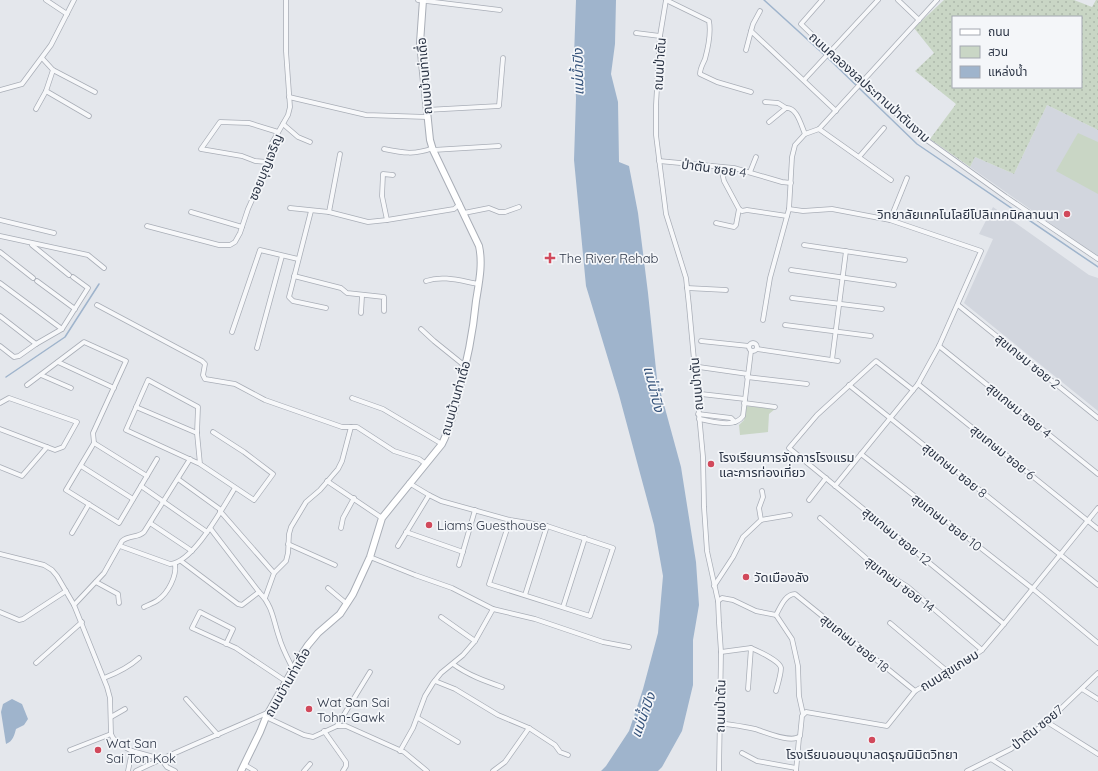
<svg xmlns="http://www.w3.org/2000/svg" width="1098" height="771" font-family="Quicksand,'Noto Sans Thai',sans-serif">
<style>
.built{fill:#d2d6de}
.grass{fill:url(#grass-dots);fill-rule:evenodd}
.green{fill:#c9d6c5}
.water{fill:#9fb4cc}
.lines{fill:none;stroke-linecap:round;stroke-linejoin:round}
.stream{stroke:#9fb4cc;stroke-width:1.5}
.street-casing{stroke:#a9aeb7;stroke-width:5.5}
.secondary-casing{stroke:#a9aeb7;stroke-width:8}
.street{stroke:#f7f8fa;stroke-width:4}
.secondary{stroke:#fff;stroke-width:6}
.poi-dot{fill:#d1495b;stroke:#f4f6f9;stroke-width:1.5}
.labels{text-anchor:middle;stroke-width:3.5;stroke-linejoin:round;paint-order:stroke}
.street-label{font-size:13px;fill:#2b3445;stroke:#f4f6f9}
.poi-label{font-size:13px;fill:#2b3445;stroke:#f4f6f9;text-anchor:start}
.water-label{font-size:14px;font-style:italic;fill:#34527a;stroke:#f4f6f9}
</style>
<defs>
<pattern id="grass-dots" width="8" height="8" patternUnits="userSpaceOnUse"><rect width="8" height="8" fill="#c9d6c5"/><path d="M2 2h.1M6 6h.1" fill="none" stroke="#adb8ab" stroke-width="1.8" stroke-linecap="round"/></pattern>
</defs>
<rect width="100%" height="100%" fill="#e4e7ec"/>
<g class="built">
<path d="M1047,105L1098,130V257L970,167L975,157L1014,174Z"/>
<path d="M993,207L1089,275L1098,278V411L964,303L993,239L979,234Z"/>
</g>
<path class="grass" d="M944,0H1074L1092,7L1096,0H1098V130L1047,105L1014,174L975,157L970,167L930,139L956,104L915,71L934,53L914,28ZM953,17H1081V87H953Z"/>
<g class="green">
<path d="M1078,133L1098,142V194L1056,171Z"/>
<path d="M746,406L775,409L769,414L768,432L740,435L739,425L744,420Z"/>
</g>
<g class="water">
<path d="M576,0H616L615,44L611,74L618,102L619,162L629,166L638,213L648,293L657,379L681,467L696,562L699,605L693,640V685L682,731L662,767L658,771H601L606,766L629,731L643,689L658,633L663,576L654,525L637,462L619,395L586,286L574,160L576,98L574,56Z"/>
<path d="M12,699L22,704L28,719L24,725L16,729C14,736 13,741 6,744L1,712L3,704Z"/>
</g>
<g class="lines">
<g class="stream">
<path d="M764,0L830,60L917,144L1098,267"/>
<path d="M6,377L65,337L99,284"/>
</g>
<defs>
<g id="street">
<path d="M46,0L67,14"/>
<path d="M418,0L500,10"/>
<path d="M666,0L660,36L656,105V135L666,214L686,278L689,306L703,457L704,507L707,551L718,601L719,623L721,652L719,771"/>
<path d="M666,0L709,21C711,32 708,48 705,59C703,64 700,68 700,74L717,82L751,92"/>
<path d="M822,0L801,24L861,82L921,136L1006,197L1098,259"/>
<path d="M898,0L919,20"/>
<path d="M751,31L753,24L760,11"/>
<path d="M636,33L660,36"/>
<path d="M746,50L751,31L836,111"/>
<path d="M42,58L53,70L95,92"/>
<path d="M804,80L878,0"/>
<path d="M0,90L22,84L51,45L74,0"/>
<path d="M46,91L89,116"/>
<path d="M289,97L366,115L427,117"/>
<path d="M765,102L778,103L786,108"/>
<path d="M36,109L46,91L53,70"/>
<path d="M426,110L499,106L503,58"/>
<path d="M769,122L786,108C797,107 801,125 805,134"/>
<path d="M283,124L298,137L310,142"/>
<path d="M819,129L891,180"/>
<path d="M384,149C403,153 415,155 433,148"/>
<path d="M433,150L499,146"/>
<path d="M859,157L884,128"/>
<path d="M659,161L734,168L782,182L791,183"/>
<path d="M267,162L255,161L242,156L201,149L220,122L249,123L278,132"/>
<path d="M721,168L724,181L739,209L742,211L747,210L787,216"/>
<path d="M750,172L756,157"/>
<path d="M290,208L329,212L368,222L387,220L454,209L460,204"/>
<path d="M789,209L803,211L832,209L890,220L981,251L939,346L918,384L835,486"/>
<path d="M311,211L289,297L293,301L326,308"/>
<path d="M191,212L242,227"/>
<path d="M329,212L340,154"/>
<path d="M464,213L489,208L499,212H505L519,207"/>
<path d="M0,220L54,233"/>
<path d="M387,220L382,196L383,174L393,175"/>
<path d="M890,220L907,178"/>
<path d="M716,223L734,227L736,225L739,209"/>
<path d="M147,226L219,245H230L235,242L240,233L248,209L265,171L272,143L288,115L290,107L286,51V0"/>
<path d="M0,236L88,255L104,268"/>
<path d="M32,245L69,275"/>
<path d="M804,245L905,260"/>
<path d="M0,252L33,278"/>
<path d="M791,270L894,285"/>
<path d="M294,276L341,288L347,293L384,297V311"/>
<path d="M37,281L75,309"/>
<path d="M426,281C443,275 461,281 479,284"/>
<path d="M0,283L62,329"/>
<path d="M687,288L726,290"/>
<path d="M792,298L882,309"/>
<path d="M97,305L202,361L205,364L203,375L205,379L235,384L265,400L342,427H357L394,451L419,459L426,464"/>
<path d="M958,305L1098,418"/>
<path d="M361,313L362,296"/>
<path d="M0,316L36,344"/>
<path d="M763,320L770,278L789,209L792,157L795,145L805,134L819,129L937,0"/>
<path d="M785,325L871,336"/>
<path d="M421,329L434,341L465,366"/>
<path d="M232,332L260,250L298,259"/>
<path d="M701,341L749,346"/>
<circle cx="753" cy="347" r="4"/>
<path d="M0,346L14,357L19,356L36,344L62,329L88,288L73,277"/>
<path d="M939,346L1098,474"/>
<path d="M257,348L282,256"/>
<path d="M757,349L838,361"/>
<path d="M832,360L846,251"/>
<path d="M58,362L114,388"/>
<path d="M699,367L748,374"/>
<path d="M41,375L71,388"/>
<path d="M747,377L807,384"/>
<path d="M918,384L1098,529"/>
<path d="M27,385L84,342L126,361L93,433L94,443L147,476"/>
<path d="M849,385L1098,585"/>
<path d="M913,390L876,361L817,415L789,448L1004,624"/>
<path d="M701,394L745,399"/>
<path d="M352,398L383,409L442,444"/>
<path d="M0,403L9,398L77,422L63,447L55,450L0,429"/>
<path d="M744,403L775,407"/>
<path d="M136,407L197,433"/>
<path d="M698,414L731,418L735,422"/>
<path d="M699,419C712,421 734,429 743,416L751,351"/>
<path d="M94,443L66,490L119,523L157,459"/>
<path d="M861,454L1033,589L1098,643"/>
<path d="M200,464L197,433L198,407L148,380L126,430L200,464L254,500L273,474L244,452L213,432"/>
<path d="M81,466L133,499"/>
<path d="M0,467L22,476L47,447"/>
<path d="M178,479L221,510"/>
<path d="M327,481L382,518"/>
<path d="M409,483L429,495L441,501L510,520L547,526L613,548L590,616L489,584L510,520"/>
<path d="M141,486L207,532"/>
<path d="M809,500L826,478"/>
<path d="M220,511L274,573L265,598"/>
<path d="M820,518L875,566L908,587L982,650"/>
<path d="M761,520L759,508L763,497L762,491"/>
<path d="M150,523L192,551"/>
<path d="M210,528L259,592C273,606 273,620 279,637C282,648 288,659 293,669"/>
<path d="M341,528L343,518L354,498"/>
<path d="M406,532L463,552"/>
<path d="M72,533L89,504"/>
<path d="M288,544L335,565"/>
<path d="M120,546L170,564C193,563 223,507 235,488"/>
<path d="M398,546L429,495"/>
<path d="M0,554L44,565L52,570L57,576L74,605L107,687L110,698L111,734L113,738L119,744L132,751L161,759L167,767L175,771"/>
<path d="M370,557L415,575L452,588L493,609L535,619L603,642L629,647"/>
<path d="M181,561L238,604L242,605L259,592"/>
<path d="M459,565L475,510"/>
<path d="M274,573L286,561L288,553L289,534L291,527L306,502L320,490L338,469L342,461L351,427"/>
<path d="M96,582L118,594L119,603"/>
<path d="M714,586L733,557L743,537L761,520L790,515"/>
<path d="M328,588L347,604"/>
<path d="M525,595L547,526"/>
<path d="M718,601L722,598L733,600L756,611L776,615C780,608 785,594 795,594L915,691"/>
<path d="M74,605L104,573L122,541C129,535 138,538 144,532L190,459"/>
<path d="M144,607C148,605 154,603 158,600C168,593 177,576 175,564"/>
<path d="M563,607L585,538"/>
<path d="M0,612L19,620L23,619L66,591"/>
<path d="M776,615L792,639L798,666L799,696L803,714"/>
<path d="M441,617L475,641"/>
<path d="M890,623L947,671"/>
<path d="M226,644L233,629L200,612L192,628L236,648L287,682"/>
<path d="M751,648C758,651 780,661 781,668C781,674 778,684 776,691"/>
<path d="M721,652L751,648L748,689"/>
<path d="M36,663L82,622"/>
<path d="M453,664C468,675 485,681 502,687"/>
<path d="M104,678C117,673 128,668 139,658"/>
<path d="M435,681L455,689L498,715L529,728L555,745L560,752L568,755"/>
<path d="M1082,689L1098,699"/>
<path d="M186,699L218,735"/>
<path d="M111,717L125,709"/>
<path d="M266,717L304,735L313,737L337,726H346L404,752L427,771"/>
<path d="M418,718L458,742"/>
<path d="M1047,722L1098,754"/>
<path d="M720,723C732,725 743,726 755,729C765,732 792,744 800,736L802,716L806,712L887,726L915,691L969,659L982,650L1004,624L1098,508"/>
<path d="M337,726L370,672"/>
<path d="M324,731L346,762V766L343,771"/>
<path d="M70,750L111,734"/>
<path d="M400,751L413,728L425,696L433,683L441,673L463,655L475,641L493,609"/>
<path d="M742,753L757,761L796,768"/>
<path d="M991,759L1010,771"/>
<path d="M245,765L255,771"/>
<path d="M128,771L132,751"/>
<path d="M136,771C179,750 225,732 269,712"/>
<path d="M304,771L310,764"/>
<path d="M493,771L505,762L529,728"/>
<path d="M796,771L799,738"/>
<path d="M967,771L1011,749L1047,722L1098,673"/>
</g>
<path id="secondary" d="M241,771L260,732L266,717L300,657L308,645L318,633L340,614L353,594L370,557L382,518L442,444C450,428 454,411 458,394C467,363 473,332 476,301C479,282 483,264 479,246L433,150L430,140L420,43L423,0"/>
</defs>
<use href="#street" class="street-casing"/>
<use href="#secondary" class="secondary-casing"/>
<use href="#street" class="street"/>
<use href="#secondary" class="secondary"/>
</g>
<g class="poi-dot">
<circle cx="1067" cy="214" r="4"/>
<path d="M548 252h4v4h4v4h-4v4h-4v-4h-4v-4h4z"/>
<circle cx="711" cy="464" r="4"/>
<circle cx="429" cy="525" r="4"/>
<circle cx="746" cy="577" r="4"/>
<circle cx="309" cy="709" r="4"/>
<circle cx="872" cy="740" r="4"/>
<circle cx="98" cy="750" r="4"/>
</g>
<g class="labels">
<g class="street-label">
<text transform="translate(659 64) rotate(-86)" y="5">ถนนป่าตัน</text>
<text transform="translate(424 76) rotate(-95)" y="5">ถนนบ้านท่าเดื่อ</text>
<text transform="translate(870 87) rotate(42)" y="5">ถนนคลองชลประทานป่าตันงาม</text>
<text transform="translate(265 167) rotate(-68)" y="5">ซอยบุญเจริญ</text>
<text transform="translate(714 168) rotate(8)" y="5">ป่าตัน ซอย 4</text>
<text transform="translate(1028 361) rotate(39)" y="5">สุขเกษม ซอย 2</text>
<text transform="translate(696 384) rotate(-95)" y="5">ถนนป่าตัน</text>
<text transform="translate(455 398) rotate(-74)" y="5">ถนนบ้านท่าเดื่อ</text>
<text transform="translate(1019 410) rotate(39)" y="5">สุขเกษม ซอย 4</text>
<text transform="translate(1003 452) rotate(39)" y="5">สุขเกษม ซอย 6</text>
<text transform="translate(955 470) rotate(39)" y="5">สุขเกษม ซอย 8</text>
<text transform="translate(947 522) rotate(38)" y="5">สุขเกษม ซอย 10</text>
<text transform="translate(897 536) rotate(39)" y="5">สุขเกษม ซอย 12</text>
<text transform="translate(900 584) rotate(37)" y="5">สุขเกษม ซอย 14</text>
<text transform="translate(855 643) rotate(39)" y="5">สุขเกษม ซอย 18</text>
<text transform="translate(949 670) rotate(-32)" y="5">ถนนสุขเกษม</text>
<text transform="translate(287 682) rotate(-60)" y="5">ถนนบ้านท่าเดื่อ</text>
<text transform="translate(720 706) rotate(-89)" y="5">ถนนป่าตัน</text>
<text transform="translate(1037 727) rotate(-39)" y="5">ป่าตัน ซอย7</text>
</g>
<g class="poi-label">
<text x="1059" y="219" text-anchor="end">วิทยาลัยเทคโนโลยีโปลิเทคนิคลานนา</text>
<text x="559" y="263">The River Rehab</text>
<text x="719" y="462">โรงเรียนการจัดการโรงแรม<tspan x="719" dy="15">และการท่องเที่ยว</tspan></text>
<text x="437" y="530">Liams Guesthouse</text>
<text x="754" y="582">วัดเมืองลัง</text>
<text x="317" y="707">Wat San Sai<tspan x="317" dy="15">Tohn-Gawk</tspan></text>
<text x="106" y="748">Wat San<tspan x="106" dy="15">Sai Ton Kok</tspan></text>
<text x="872" y="759" text-anchor="middle">โรงเรียนอนอนุบาลดรุฌนิมิตวิทยา</text>
</g>
<g class="water-label">
<text transform="translate(578 72) rotate(-91)" y="5">แม่น้ำปิง</text>
<text transform="translate(654 389) rotate(76)" y="5">แม่น้ำปิง</text>
<text transform="translate(643 715) rotate(-70)" y="5">แม่น้ำปิง</text>
</g>
</g>
<rect x="952" y="16" width="130" height="72" fill="#f4f6f9" stroke="#a4a8b1"/>
<rect x="960" y="29" width="20" height="6" fill="#ffffff" stroke="#a4a8b1"/>
<text x="988" y="36" font-size="12" fill="#2b3445">ถนน</text>
<rect x="960" y="46" width="20" height="12" fill="#c9d6c5" stroke="#a4a8b1"/>
<text x="988" y="56" font-size="12" fill="#2b3445">สวน</text>
<rect x="960" y="66" width="20" height="12" fill="#9fb4cc" stroke="#a4a8b1"/>
<text x="988" y="76" font-size="12" fill="#2b3445">แหล่งน้ำ</text>
</svg>
